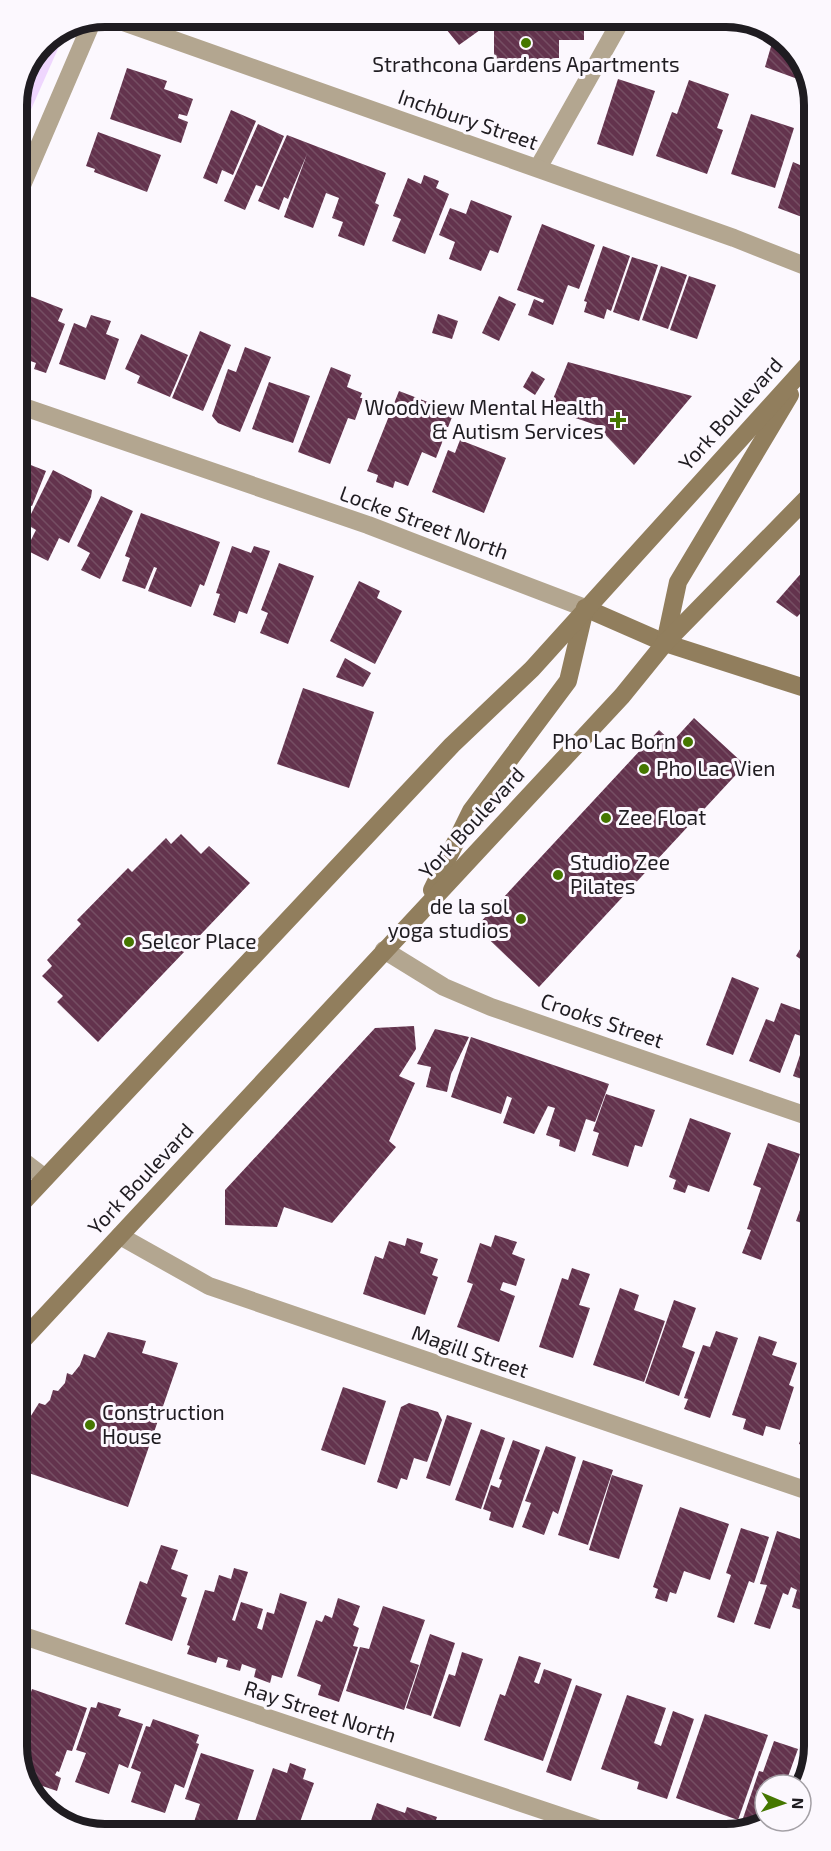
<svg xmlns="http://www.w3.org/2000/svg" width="831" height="1851" font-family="'Exo 2',sans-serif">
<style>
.park{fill:#efd6fe}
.building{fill:url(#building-back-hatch)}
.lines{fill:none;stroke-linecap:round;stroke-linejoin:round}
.lane{stroke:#b3a690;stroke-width:18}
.street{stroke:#b3a690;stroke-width:18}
.secondary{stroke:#917e5d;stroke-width:18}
.poi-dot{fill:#457700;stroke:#fcf8fe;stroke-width:2}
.labels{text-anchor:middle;stroke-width:6;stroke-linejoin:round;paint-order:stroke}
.poi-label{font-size:21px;fill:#1f1c21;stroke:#fcf8fe;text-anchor:start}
.street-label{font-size:21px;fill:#1f1c21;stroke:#fcf8fe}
.rim{fill:none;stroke:#1f1c21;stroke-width:8}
</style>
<defs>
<pattern id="building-back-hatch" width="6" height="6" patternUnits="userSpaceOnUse" patternTransform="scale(1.5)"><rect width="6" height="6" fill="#63334d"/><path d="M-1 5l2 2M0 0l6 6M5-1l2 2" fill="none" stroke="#754e63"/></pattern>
</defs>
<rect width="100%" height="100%" fill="#fcf8fe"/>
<path class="park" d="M65,33L17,141V99L43,42Z"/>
<g class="building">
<path d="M437,17H584V40H559V62H552V65H522V69H494V28L487,25L459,45L442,24L445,22Z"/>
<path d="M772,43L791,50L807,72L803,81L765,67Z"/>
<path d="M127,68L167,81L164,89L193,99L187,116L179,114L178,118L188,122L181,143L110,119Z"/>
<path d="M618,79L655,91L633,156L597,144Z"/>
<path d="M689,80L729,94L717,128L723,130L707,174L656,156L672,112L677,114Z"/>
<path d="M231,110L256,121L233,175L222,170L217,184L203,178Z"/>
<path d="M751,114L794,128L775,188L731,174Z"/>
<path d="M258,124L284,136L262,187L256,185L245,210L224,201Z"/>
<path d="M98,132L161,155L147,192L94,172L95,169L86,166Z"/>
<path d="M287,135L386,173L375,203L379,205L364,246L338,236L343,222L332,218L339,198L326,193L313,228L284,217L307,154L288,199L284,197L279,210L258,201Z"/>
<path d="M808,144L810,145V220L778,208L793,162L800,165Z"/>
<path d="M424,175L439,181L436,188L449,194L425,254L392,241L401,219L393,216L408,178L421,184Z"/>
<path d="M471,200L512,216L498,253L490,250L481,271L449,259L455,242L439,235L450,208L466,214Z"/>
<path d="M542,224L595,245L579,289L568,285L553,325L528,315L534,299L543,303L544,300L517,290Z"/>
<path d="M603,246L630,256L611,311L607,309L604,319L584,312L587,302L584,301Z"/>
<path d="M632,257L658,265L639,321L613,312Z"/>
<path d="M661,266L687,275L668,329L642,320Z"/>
<path d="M689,276L716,285L697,339L670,330Z"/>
<path d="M22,293L63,309L58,321L65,324L46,373L34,369L36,363L17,356V305Z"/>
<path d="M499,296L516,304L499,341L482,333Z"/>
<path d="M438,314L458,321L452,339L432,333Z"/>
<path d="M91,315L111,321L106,334L119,339L105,380L59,364L74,323L86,328Z"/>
<path d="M200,331L231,345L203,411L172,398Z"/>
<path d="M141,334L188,355L170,397L137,383L140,376L125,369Z"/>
<path d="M245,347L271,357L240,432L218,423L212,416L228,369L236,372Z"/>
<path d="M568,362L692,396L634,465L596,425L549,409Z"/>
<path d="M331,367L351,375L347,387L362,393L360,398H363L355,420L348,418L330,464L298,452Z"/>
<path d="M532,371L545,379L535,395L523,387Z"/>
<path d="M269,382L310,396L293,443L252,429Z"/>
<path d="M399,391L454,412L436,458L422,452L408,486L395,481L393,488L376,482L378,475L367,471Z"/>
<path d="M460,440L506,458L484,513L432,492L448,450L455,453Z"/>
<path d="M18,460L46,471L32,506L18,501Z"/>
<path d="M53,470L92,490L91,497L69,543L59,538L48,561L26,550L36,530L26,524Z"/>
<path d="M101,496L133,511L100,579L81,570L90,553L77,546Z"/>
<path d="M141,513L220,542L204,586L200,584L191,607L148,591L157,568L154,567L145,589L122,581L130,558L125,556Z"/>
<path d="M232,546L251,553L254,546L270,551L247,614L239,611L235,623L213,615L220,594L216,593Z"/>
<path d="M811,562V602L797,617L776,602Z"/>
<path d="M279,563L314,576L288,644L260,633L268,613L261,610Z"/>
<path d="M359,581L380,591L377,598L402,611L375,664L330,641Z"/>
<path d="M345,658L371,673L363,687L336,677Z"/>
<path d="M303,688L374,712L349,788L277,764Z"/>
<path d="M694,718L745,765L539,987L476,927L659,730L672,742Z"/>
<path d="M812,797V823L803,820Z"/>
<path d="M181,834L201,854L209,846L250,883L98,1042L57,1002L63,996L42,976L52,966L47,960L81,924L77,920L128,868L132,872L166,838L171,844Z"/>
<path d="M812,929V967L796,956Z"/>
<path d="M732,977L759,988L733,1055L706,1045Z"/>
<path d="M781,1003L812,1014L804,1037L795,1034L780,1073L749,1061L766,1019L774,1022Z"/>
<path d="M414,1026L416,1049L399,1076L415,1083L389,1141L396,1147L332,1223L284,1207L277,1227L225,1225V1190L375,1028Z"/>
<path d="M809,1028L812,1029L813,1083L793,1076Z"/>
<path d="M435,1029L469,1037L451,1074L447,1092L426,1087L431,1067L417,1064Z"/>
<path d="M471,1037L609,1084L595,1122L586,1119L575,1152L559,1146L560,1140L546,1135L555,1108L548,1106L534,1134L503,1123L512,1098L507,1096L501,1114L451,1097Z"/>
<path d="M606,1094L655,1110L642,1147L635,1145L628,1167L592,1155L599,1133L593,1131Z"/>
<path d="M690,1118L731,1133L709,1192L688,1185L685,1193L673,1189L676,1180L669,1177Z"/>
<path d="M768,1143L800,1154L761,1260L742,1253L751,1230L747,1229L761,1188L753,1185Z"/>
<path d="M813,1156V1227L796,1221L807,1191L801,1189Z"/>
<path d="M495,1235L517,1242L512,1254L525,1259L516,1286L503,1282L500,1290L515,1296L499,1342L457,1327L473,1284L467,1282L480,1243L491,1247Z"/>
<path d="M407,1238L423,1243L420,1253L438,1259L432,1275L438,1277L425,1315L363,1294L375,1256L383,1259L389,1241L405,1246Z"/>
<path d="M572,1268L590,1274L579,1305L590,1308L573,1358L539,1347L562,1278L568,1280Z"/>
<path d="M620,1288L639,1295L634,1310L665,1321L644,1382L593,1365Z"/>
<path d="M674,1300L696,1308L682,1347L695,1352L679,1396L645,1383Z"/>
<path d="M716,1331L738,1338L710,1418L684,1409L688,1399L684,1398L703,1345L710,1347Z"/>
<path d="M108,1332L146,1341L142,1353L178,1363L128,1507L20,1470V1431L25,1418L29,1419L39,1403L45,1405L50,1400L53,1390L58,1391L65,1383L67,1373L72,1375L80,1365L84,1354L95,1358Z"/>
<path d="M759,1336L777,1342L772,1355L797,1363L789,1385L794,1387L780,1430L766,1426L763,1436L743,1429L746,1419L732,1415Z"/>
<path d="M813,1380L814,1449L799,1444L812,1405L806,1402Z"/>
<path d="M343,1387L386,1401L365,1465L321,1450Z"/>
<path d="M409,1403L438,1412L442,1420L427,1462L414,1458L407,1480L401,1478L397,1489L377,1482L401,1407Z"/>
<path d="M447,1415L472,1423L450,1486L426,1478Z"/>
<path d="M481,1429L505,1438L481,1509L455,1500Z"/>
<path d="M513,1440L540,1450L513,1528L489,1520L491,1512L483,1509L491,1485L499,1488L502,1480L499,1479Z"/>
<path d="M546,1446L576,1457L558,1514L553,1511L544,1535L522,1527L531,1503L525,1501Z"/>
<path d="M583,1460L613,1470L588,1545L558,1535Z"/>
<path d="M612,1475L643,1485L619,1559L589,1550Z"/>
<path d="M680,1507L729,1524L710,1580L684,1571L676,1594L670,1592L667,1602L655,1598L658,1589L653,1587Z"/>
<path d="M741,1528L769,1537L754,1583L749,1581L734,1623L717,1617L731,1575L726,1573Z"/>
<path d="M777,1531L806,1541L803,1549L814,1553V1614L792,1607L797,1590L791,1587L788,1595L783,1593L770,1629L754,1624L767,1585L760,1584Z"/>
<path d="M161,1545L178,1550L171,1569L188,1575L181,1596L187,1598L172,1641L125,1624L140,1581L147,1584Z"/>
<path d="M234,1568L248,1572L232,1620L235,1621L241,1602L263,1609L257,1628L262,1630L267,1612L274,1614L280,1593L307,1602L282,1678L272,1675L270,1683L254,1677L256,1669L242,1664L240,1671L226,1667L228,1660L218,1657L216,1663L187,1654L190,1646L187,1645L205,1590L214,1592L219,1575L231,1579Z"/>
<path d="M338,1598L360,1606L353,1625L359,1628L353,1646L358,1647L339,1702L318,1695L321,1685L297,1676L316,1620L322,1622L325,1615L332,1618Z"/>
<path d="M383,1606L425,1620L410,1662L419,1665L404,1710L346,1691L360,1647L369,1649Z"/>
<path d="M430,1634L455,1643L431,1716L406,1708Z"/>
<path d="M462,1652L483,1659L460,1727L433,1718L449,1674L455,1676Z"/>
<path d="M519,1656L541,1663L534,1682L539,1684L544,1669L572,1679L543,1761L484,1740L500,1694L505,1696Z"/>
<path d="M21,1684L29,1687L22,1710H21Z"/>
<path d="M576,1685L602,1694L571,1781L546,1772Z"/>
<path d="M32,1689L87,1708L72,1751L67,1750L59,1772L57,1771L55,1775L61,1778L57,1791L25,1780L21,1775V1722Z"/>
<path d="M627,1695L666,1708L654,1743L661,1746L673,1711L694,1719L667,1799L637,1789L639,1782L601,1769Z"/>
<path d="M98,1702L121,1709L118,1716L143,1724L128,1768L119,1764L109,1794L75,1782L86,1753L76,1750L91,1707L96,1708Z"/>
<path d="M705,1714L768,1735L738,1820L676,1798Z"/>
<path d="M153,1719L199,1735L196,1743L199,1744L184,1788L175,1784L165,1813L131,1802L141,1772L131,1768L146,1726L150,1727Z"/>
<path d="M774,1741L798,1749L785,1785H765V1822L755,1830H739L759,1771L763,1772Z"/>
<path d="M201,1753L254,1770L233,1833L190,1834L200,1804L185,1799Z"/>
<path d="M290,1763L306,1769L303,1779L314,1783L300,1822L293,1820L291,1825L299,1828L298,1833H251L273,1768L287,1773Z"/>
<path d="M377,1803L405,1813L407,1807L437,1817L432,1832H367Z"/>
</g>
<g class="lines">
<path class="lane" d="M538,168L623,17"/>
<g class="street">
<path d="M109,17L734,238L810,268"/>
<path d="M17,197L92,22"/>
<path d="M18,405L368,525L585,608"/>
<path d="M384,950L444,987L491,1007L813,1118"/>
<path d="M20,1159L45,1178"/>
<path d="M120,1236L209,1286L814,1493"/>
<path d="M21,1635L605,1831"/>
</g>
<g class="secondary">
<path d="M585,608L665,643L811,690"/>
<path d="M665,643L678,582L790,395"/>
<path d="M432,890L471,811L568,681L585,609"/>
<path d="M20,1205L452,745L532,669L811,361"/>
<path d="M20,1343L622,696L665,643L811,494"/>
</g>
</g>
<g class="poi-dot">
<circle cx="526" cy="43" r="6"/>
<path d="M615 411h6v6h6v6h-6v6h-6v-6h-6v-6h6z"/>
<circle cx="688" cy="742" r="6"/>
<circle cx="644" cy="769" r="6"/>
<circle cx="606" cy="818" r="6"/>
<circle cx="558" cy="875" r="6"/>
<circle cx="521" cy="919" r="6"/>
<circle cx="129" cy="942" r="6"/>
<circle cx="90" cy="1425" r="6"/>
</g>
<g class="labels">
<g class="poi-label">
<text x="526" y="72" text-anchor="middle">Strathcona Gardens Apartments</text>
<text x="604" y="415" text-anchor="end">Woodview Mental Health<tspan x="604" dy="24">&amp; Autism Services</tspan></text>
<text x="676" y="749" text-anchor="end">Pho Lac Born</text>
<text x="656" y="776">Pho Lac Vien</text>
<text x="618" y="825">Zee Float</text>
<text x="570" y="870">Studio Zee<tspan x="570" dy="24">Pilates</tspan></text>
<text x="509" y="914" text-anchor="end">de la sol<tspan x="509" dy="24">yoga studios</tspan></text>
<text x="141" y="949">Selcor Place</text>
<text x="102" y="1420">Construction<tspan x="102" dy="24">House</tspan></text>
</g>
<g class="street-label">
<text transform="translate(468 120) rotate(19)" y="7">Inchbury Street</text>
<text transform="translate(731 414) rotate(-48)" y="7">York Boulevard</text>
<text transform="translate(424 523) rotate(20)" y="7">Locke Street North</text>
<text transform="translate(472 823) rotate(-47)" y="7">York Boulevard</text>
<text transform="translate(602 1021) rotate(19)" y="7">Crooks Street</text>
<text transform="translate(141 1179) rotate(-47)" y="7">York Boulevard</text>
<text transform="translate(470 1352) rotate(19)" y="7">Magill Street</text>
<text transform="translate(320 1712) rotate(18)" y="7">Ray Street North</text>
</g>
</g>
<path d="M0 0H831V1851H0ZM105 27H726A78 78 0 0 1 804 105V1746A78 78 0 0 1 726 1824H105A78 78 0 0 1 27 1746V105A78 78 0 0 1 105 27Z" fill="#fcf8fe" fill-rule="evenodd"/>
<path class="rim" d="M105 27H726A78 78 0 0 1 804 105V1746A78 78 0 0 1 726 1824H105A78 78 0 0 1 27 1746V105A78 78 0 0 1 105 27Z"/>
<g transform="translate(783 1803) rotate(92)"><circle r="28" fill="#fcf8fe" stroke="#a4a0a6" stroke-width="1.5"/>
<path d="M0-4.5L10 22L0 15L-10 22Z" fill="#457700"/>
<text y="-9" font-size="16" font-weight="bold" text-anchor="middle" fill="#1f1c21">N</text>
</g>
</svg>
